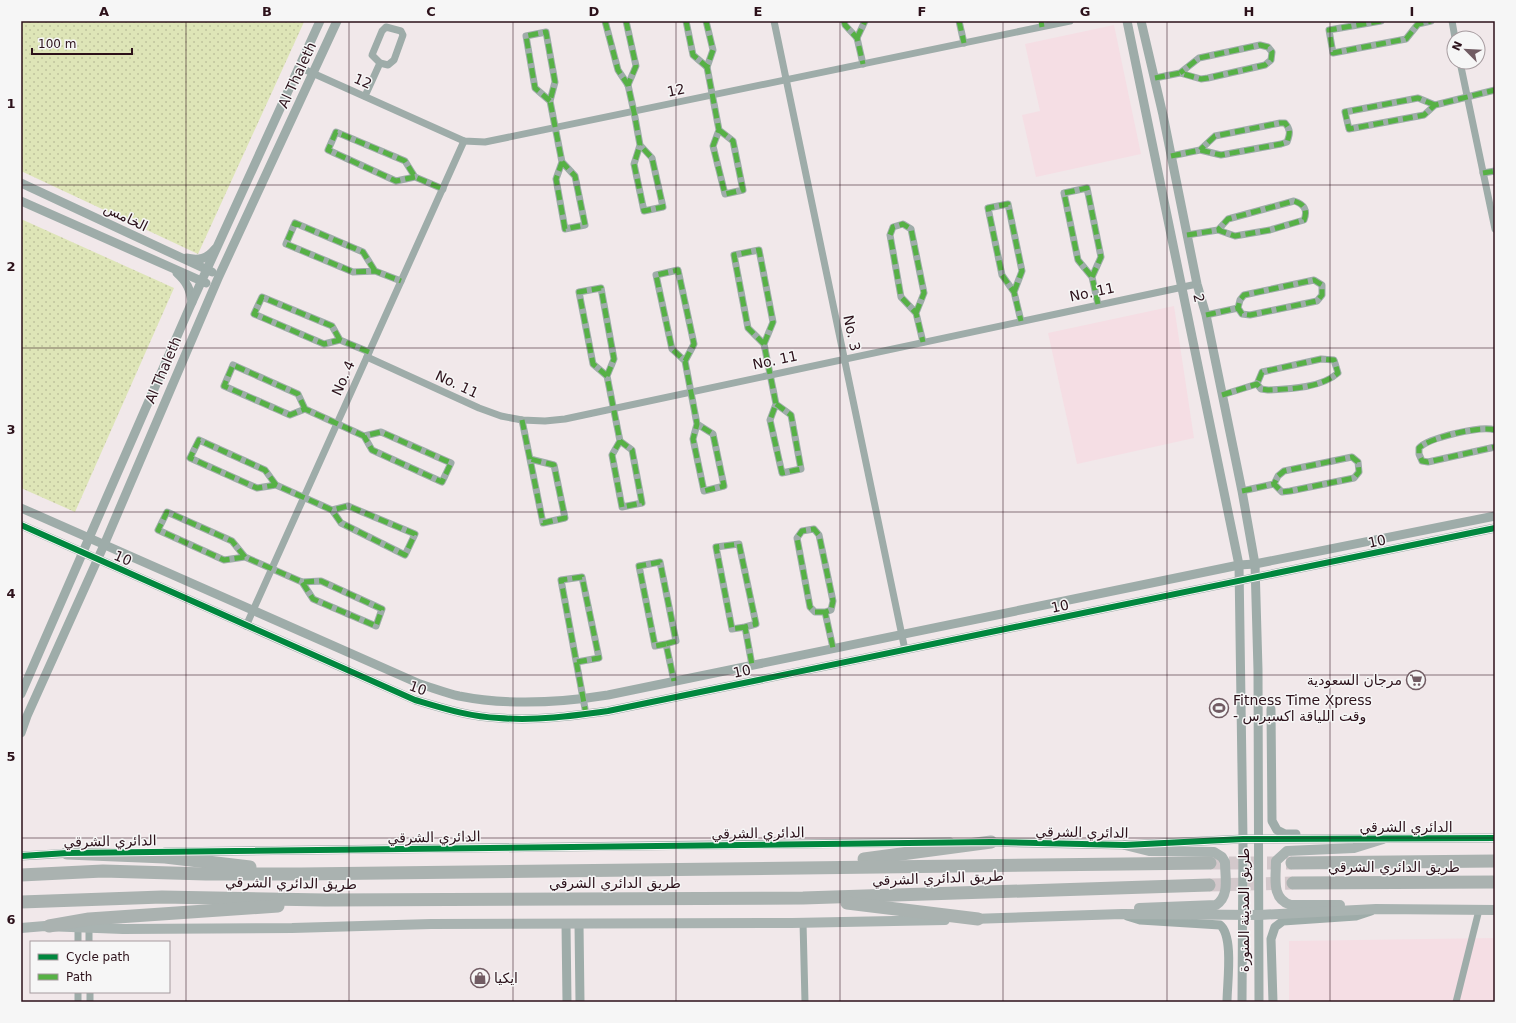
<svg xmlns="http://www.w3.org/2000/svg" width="1516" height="1023" font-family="'DejaVu Sans','Noto Sans Arabic',sans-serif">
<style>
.built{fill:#f5dee4}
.grass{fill:url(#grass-dots)}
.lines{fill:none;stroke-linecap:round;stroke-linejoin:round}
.motorway-tunnel{stroke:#d3c8cb;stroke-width:13;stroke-dasharray:13 6;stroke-linecap:butt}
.minor{stroke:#9eaca9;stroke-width:7}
.tertiary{stroke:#9eaca9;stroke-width:9}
.secondary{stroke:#a9b3b1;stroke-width:10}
.motorway{stroke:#aab2b0;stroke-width:13}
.quiet{stroke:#56b145;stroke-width:5;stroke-dasharray:10 5;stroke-linecap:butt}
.cycleway-casing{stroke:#f6f6f6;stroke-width:8}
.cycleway{stroke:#00873e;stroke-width:6}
.grid{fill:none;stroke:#2c111a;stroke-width:1;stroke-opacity:0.55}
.labels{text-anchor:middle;stroke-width:3;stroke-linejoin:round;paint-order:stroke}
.street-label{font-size:14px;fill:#2c111a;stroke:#f6f6f6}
.poi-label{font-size:14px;fill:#2c111a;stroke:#f6f6f6;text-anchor:start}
.neatline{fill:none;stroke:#2c111a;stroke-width:1.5}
.grid-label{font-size:13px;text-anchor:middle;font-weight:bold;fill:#2c111a}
</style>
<defs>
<pattern id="grass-dots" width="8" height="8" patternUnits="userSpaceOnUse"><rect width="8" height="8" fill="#dee5b7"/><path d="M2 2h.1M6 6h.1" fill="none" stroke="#bfc39d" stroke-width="1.8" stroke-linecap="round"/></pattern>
</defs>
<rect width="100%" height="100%" fill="#f1e8ea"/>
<g class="built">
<path d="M1114,25L1141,154L1036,177L1022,115L1040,111L1025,44Z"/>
<path d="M1174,306L1194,438L1077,464L1048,333Z"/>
<path d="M1495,938V1002H1289V941Z"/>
</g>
<g class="grass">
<path d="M21,21H300L304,22L198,254L21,171Z"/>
<path d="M21,219L174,288L75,512L21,488Z"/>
</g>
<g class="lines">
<g class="motorway-tunnel">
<path d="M1210,863H1292"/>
<path d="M1209,885L1293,883"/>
</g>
<g class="minor">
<path d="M605,21L618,70L628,85L634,112L640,145L634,164L644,211L663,207L652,158L640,145"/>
<path d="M626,21L636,66L628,85"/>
<path d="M686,21L693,55L707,67"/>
<path d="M706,21L713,50L707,67L719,130L713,146L725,194L743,190L733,141L719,130"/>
<path d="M774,21L905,650"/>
<path d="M844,21L845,25L857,38L863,64"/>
<path d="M959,21L964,43"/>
<path d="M1381,21L1329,30L1333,53L1406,39L1418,24L1431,21"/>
<path d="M1452,21L1455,38"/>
<path d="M386,27L401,31L403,35L394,60L388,65L380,63L372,55L382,31Z"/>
<path d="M857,38L865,21"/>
<path d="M1460,62L1495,229"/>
<path d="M299,67L464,141L485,142L1070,21"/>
<path d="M1155,78L1180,73L1201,79L1208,78L1265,65L1271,60L1272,52L1268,47L1260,45L1199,58L1180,73"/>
<path d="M365,96L380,63"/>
<path d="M550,101L535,88L526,36L546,32L555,82L550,101L562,162L556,179L565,229L585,225L575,176L562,162"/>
<path d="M1435,105L1418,98L1345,112L1349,129L1424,115L1435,105L1495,90"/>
<path d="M1171,156L1200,150L1221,155L1281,144L1287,142C1290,134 1291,130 1285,123H1280L1215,136L1200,150"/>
<path d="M1483,173L1495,171"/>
<path d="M415,177L396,181L328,150L336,132L405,161L415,177L443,189"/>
<path d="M1187,235L1218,230L1235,236L1270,230L1304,220C1308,210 1304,204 1294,201L1228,219L1218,230"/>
<path d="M375,271L363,252L295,223L286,244L353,272L375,271L401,281"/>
<path d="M1092,277L1101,257L1087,188L1064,193L1078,260L1092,277L1098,304"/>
<path d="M1014,292L1022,271L1008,204L988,208L1002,275L1014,292L1021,321"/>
<path d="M916,313L924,293L911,229L903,224L893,227L890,235L901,297L916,313L923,342"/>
<path d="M1206,315L1238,308L1242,314L1250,315L1317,301L1322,295V285L1314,280L1244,295L1240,300L1238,308"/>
<path d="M340,340L332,326L262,297L254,314L324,344L340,340L369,352"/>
<path d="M764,344L773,322L759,250L734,255L748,328L764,344L776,404L770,420L782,473L801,469L791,415L776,404"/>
<path d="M367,357L479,408L501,416L522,420L545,421L565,419L1197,284"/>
<path d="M685,361L694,344L678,270L656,275L672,349L685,361L697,424L693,439L704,491L724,486L713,434L697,424"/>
<path d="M607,376L614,359L601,288L579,292L593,364L607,376L620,441L612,455L622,507L642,503L632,450L620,441"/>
<path d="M1222,395L1257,384L1261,389L1268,390C1290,389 1321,388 1338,373L1334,360L1321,359L1262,372L1257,384"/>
<path d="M305,409L298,394L233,365L224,386L290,415L305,409L364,436L381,432L451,463L442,482L372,450L364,436"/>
<path d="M522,420L543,523L565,518L554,465L530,459"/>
<path d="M1495,430C1482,425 1428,438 1419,448V454L1422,461L1428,462L1495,447"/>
<path d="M276,485L265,470L199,440L190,458L257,488L276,485L332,510L348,506L415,534L405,555L341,523L332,510"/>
<path d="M1242,491L1274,484L1282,492L1290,491L1354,478L1359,472L1358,462L1352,457L1284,471L1278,476L1274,484"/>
<path d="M245,557L232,541L167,512L158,530L224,560L245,557L302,582L321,581L382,609L376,626L313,599L302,582"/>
<path d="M825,612H815L810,607L797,538L802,531L814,529L819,535L833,601L831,610L825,612L833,648"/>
<path d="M246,626L464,141"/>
<path d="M745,627L732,629L716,547L739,544L756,624L745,627L752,665"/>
<path d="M666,644L655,646L639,566L660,562L676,641L666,644L674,681"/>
<path d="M577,662L599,658L582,577L561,580L586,714"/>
<path d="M803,922L805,1002"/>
<path d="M78,923V942"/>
<path d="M89,924V942"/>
<path d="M90,992V1002"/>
<path d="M78,1002V992"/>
<path d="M1456,1002L1479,910"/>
</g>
<g class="tertiary">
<path d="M1127,21L1239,565L1243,839L1242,1002"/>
<path d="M1141,21L1163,115L1197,284L1206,315L1242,491L1255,564L1258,670L1259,1002"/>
<path d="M21,183L212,272"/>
<path d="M21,201L206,283"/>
<path d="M186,258C199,261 207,259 215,249"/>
<path d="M177,273C187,282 190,289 192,302"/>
<path d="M21,508L420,684C433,688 446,693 459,696C509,706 558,703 608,695L1239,565L1255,564L1495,516"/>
<path d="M21,525L415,700C442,708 470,717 499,718C536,721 572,716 608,711L1495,528"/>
<path d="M21,694L192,302L320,21"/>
<path d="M1271,709L1272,821L1277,830L1285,834H1296"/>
<path d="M21,733L27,716L104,545L219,276L337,21"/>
<path d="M987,842L1125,845L1243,839L1495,838"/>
<path d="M165,852L950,842"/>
<path d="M21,856L72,853"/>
<path d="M1127,916L1140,920L1220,925C1234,936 1227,984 1227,1002"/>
<path d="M566,924L567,1002"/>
<path d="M579,924L580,1002"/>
<path d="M1273,1002L1271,939L1275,927L1283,921L1356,916L1371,911"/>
</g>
<g class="secondary">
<path d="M1125,845L1149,851L1214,852L1222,857L1225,862C1225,877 1230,896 1216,905L1139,908"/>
<path d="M1340,905H1291C1271,899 1276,878 1276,861L1287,851L1354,848L1383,839"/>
<path d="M971,919L1122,914L1259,915L1376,909L1495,910"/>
<path d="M21,928L45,926L123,929L292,928L431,924L792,923L945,920"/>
</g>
<g class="motorway">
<path d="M67,853L165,857L250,867"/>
<path d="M864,859L991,842"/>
<path d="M1292,863L1495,861"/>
<path d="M21,875L103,871L206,874H301L1210,863"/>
<path d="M1293,883L1495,882"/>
<path d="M21,902L162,897L325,900L803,898L1209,885"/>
<path d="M847,903L978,919"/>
<path d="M49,926L89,919L278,906"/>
</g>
<g class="quiet">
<path d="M605,21L618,70L628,85L634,112L640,145L634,164L644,211L663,207L652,158L640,145"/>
<path d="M626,21L636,66L628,85"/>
<path d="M686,21L693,55L707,67"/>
<path d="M706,21L713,50L707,67L719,130L713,146L725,194L743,190L733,141L719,130"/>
<path d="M844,21L845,25L857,38L863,64"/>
<path d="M959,21L964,43"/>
<path d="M1041,21L1042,27"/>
<path d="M1381,21L1329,30L1333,53L1406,39L1418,24L1431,21"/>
<path d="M857,38L865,21"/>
<path d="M1155,78L1180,73L1201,79L1208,78L1265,65L1271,60L1272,52L1268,47L1260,45L1199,58L1180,73"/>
<path d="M550,101L535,88L526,36L546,32L555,82L550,101L562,162L556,179L565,229L585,225L575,176L562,162"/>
<path d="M1435,105L1418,98L1345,112L1349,129L1424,115L1435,105L1495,90"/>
<path d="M1171,156L1200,150L1221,155L1281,144L1287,142C1290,134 1291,130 1285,123H1280L1215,136L1200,150"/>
<path d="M1483,173L1495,171"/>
<path d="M415,177L396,181L328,150L336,132L405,161L415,177L443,189"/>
<path d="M1187,235L1218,230L1235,236L1270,230L1304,220C1308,210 1304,204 1294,201L1228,219L1218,230"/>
<path d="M375,271L363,252L295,223L286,244L353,272L375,271L401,281"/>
<path d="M1092,277L1101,257L1087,188L1064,193L1078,260L1092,277L1098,304"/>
<path d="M1014,292L1022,271L1008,204L988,208L1002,275L1014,292L1021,321"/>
<path d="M916,313L924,293L911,229L903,224L893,227L890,235L901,297L916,313L923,342"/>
<path d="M1206,315L1238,308L1242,314L1250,315L1317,301L1322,295V285L1314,280L1244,295L1240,300L1238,308"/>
<path d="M340,340L332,326L262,297L254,314L324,344L340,340L369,352"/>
<path d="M764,344L773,322L759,250L734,255L748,328L764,344L776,404L770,420L782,473L801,469L791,415L776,404"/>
<path d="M685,361L694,344L678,270L656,275L672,349L685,361L697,424L693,439L704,491L724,486L713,434L697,424"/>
<path d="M607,376L614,359L601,288L579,292L593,364L607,376L620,441L612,455L622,507L642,503L632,450L620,441"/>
<path d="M1222,395L1257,384L1261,389L1268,390C1290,389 1321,388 1338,373L1334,360L1321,359L1262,372L1257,384"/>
<path d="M305,409L298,394L233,365L224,386L290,415L305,409L364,436L381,432L451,463L442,482L372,450L364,436"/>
<path d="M522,420L543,523L565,518L554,465L530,459"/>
<path d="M1495,430C1482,425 1428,438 1419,448V454L1422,461L1428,462L1495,447"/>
<path d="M276,485L265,470L199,440L190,458L257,488L276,485L332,510L348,506L415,534L405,555L341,523L332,510"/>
<path d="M1242,491L1274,484L1282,492L1290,491L1354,478L1359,472L1358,462L1352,457L1284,471L1278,476L1274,484"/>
<path d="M245,557L232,541L167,512L158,530L224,560L245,557L302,582L321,581L382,609L376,626L313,599L302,582"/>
<path d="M825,612H815L810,607L797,538L802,531L814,529L819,535L833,601L831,610L825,612L833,648"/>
<path d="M745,627L732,629L716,547L739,544L756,624L745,627L752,665"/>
<path d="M666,644L655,646L639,566L660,562L676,641L666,644L674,681"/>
<path d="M577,662L599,658L582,577L561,580L586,714"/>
</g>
<defs>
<g id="cycleway">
<path d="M21,525L415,700C442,708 470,717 499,718C536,721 572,716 608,711L1495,528"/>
<path d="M21,856L67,853L991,842L1125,845L1243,839L1495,838"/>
</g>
</defs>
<use href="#cycleway" class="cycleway-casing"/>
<use href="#cycleway" class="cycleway"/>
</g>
<path class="grid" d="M186,21V1002M349,21V1002M513,21V1002M676,21V1002M840,21V1002M1003,21V1002M1167,21V1002M1330,21V1002M21,185H1495M21,348H1495M21,512H1495M21,675H1495M21,838H1495"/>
<defs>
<symbol id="supermarket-ring" viewBox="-11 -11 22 22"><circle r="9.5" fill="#f6f6f6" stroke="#715c63" stroke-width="1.5"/><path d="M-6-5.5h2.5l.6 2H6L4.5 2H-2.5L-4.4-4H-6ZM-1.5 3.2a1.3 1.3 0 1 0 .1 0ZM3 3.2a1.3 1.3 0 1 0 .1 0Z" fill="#715c63"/></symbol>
<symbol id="stadium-ring" viewBox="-11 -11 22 22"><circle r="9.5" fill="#f6f6f6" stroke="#715c63" stroke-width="1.5"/><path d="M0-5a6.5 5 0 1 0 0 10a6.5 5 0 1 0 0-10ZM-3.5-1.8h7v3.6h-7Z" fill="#715c63"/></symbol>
<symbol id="shop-ring" viewBox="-11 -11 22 22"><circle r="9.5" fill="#f6f6f6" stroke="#715c63" stroke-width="1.5"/><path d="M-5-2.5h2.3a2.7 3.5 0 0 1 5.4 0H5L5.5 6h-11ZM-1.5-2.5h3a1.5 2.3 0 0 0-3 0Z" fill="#715c63"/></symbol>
</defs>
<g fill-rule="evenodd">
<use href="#supermarket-ring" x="1405" y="669" width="22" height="22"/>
<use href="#stadium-ring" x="1208" y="697" width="22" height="22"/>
<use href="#shop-ring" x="469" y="967" width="22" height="22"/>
</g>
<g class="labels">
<g class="street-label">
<text transform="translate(297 75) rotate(-65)" y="5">Al Thaleth</text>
<text transform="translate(363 81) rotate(24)" y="5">12</text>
<text transform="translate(676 90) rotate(-12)" y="5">12</text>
<text transform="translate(126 217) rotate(26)" y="5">الخامس</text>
<text transform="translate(1092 292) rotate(-12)" y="5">No. 11</text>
<text transform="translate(1199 298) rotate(78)" y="5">2</text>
<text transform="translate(852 333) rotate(78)" y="5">No. 3</text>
<text transform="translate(775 360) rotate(-12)" y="5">No. 11</text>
<text transform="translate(163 370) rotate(-67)" y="5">Al Thaleth</text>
<text transform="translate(343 378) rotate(-66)" y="5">No. 4</text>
<text transform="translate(457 384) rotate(25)" y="5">No. 11</text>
<text transform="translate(1377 541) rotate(-12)" y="5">10</text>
<text transform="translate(123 558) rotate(24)" y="5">10</text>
<text transform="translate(1060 606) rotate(-12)" y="5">10</text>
<text transform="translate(742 671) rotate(-12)" y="5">10</text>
<text transform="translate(418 688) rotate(19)" y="5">10</text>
<text x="1406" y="832">الدائري الشرقي</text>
<text transform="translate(1082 832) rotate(1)" y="5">الدائري الشرقي</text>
<text transform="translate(758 833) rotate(-1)" y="5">الدائري الشرقي</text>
<text transform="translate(434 837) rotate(-1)" y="5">الدائري الشرقي</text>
<text transform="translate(110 841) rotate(-1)" y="5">الدائري الشرقي</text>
<text x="1394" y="872">طريق الدائري الشرقي</text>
<text transform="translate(938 878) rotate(-2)" y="5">طريق الدائري الشرقي</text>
<text transform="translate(291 883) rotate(1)" y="5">طريق الدائري الشرقي</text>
<text x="615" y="888">طريق الدائري الشرقي</text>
<text transform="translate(1244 910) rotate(-90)" y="5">طريق المدينة المنورة</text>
</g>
<g class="poi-label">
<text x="1402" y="685" text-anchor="end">مرجان السعودية</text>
<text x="1233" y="705">Fitness Time Xpress<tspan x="1233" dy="16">- وقت اللياقة اكسبرس</tspan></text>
<text x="494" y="983">ايكيا</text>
</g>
</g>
<rect width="1516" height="1023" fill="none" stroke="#f6f6f6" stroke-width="44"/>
<rect x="30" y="941" width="140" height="52" fill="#f6f6f6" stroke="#a59a9e"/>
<rect x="38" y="954" width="20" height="6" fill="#00873e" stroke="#a59a9e"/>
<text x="66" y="961" font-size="12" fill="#2c111a">Cycle path</text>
<rect x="38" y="974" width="20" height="6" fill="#56b145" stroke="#a59a9e"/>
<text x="66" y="981" font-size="12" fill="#2c111a">Path</text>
<g transform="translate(1466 50) rotate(294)"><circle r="19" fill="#f6f6f6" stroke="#a59a9e"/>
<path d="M0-3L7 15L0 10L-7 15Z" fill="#715c63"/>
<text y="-6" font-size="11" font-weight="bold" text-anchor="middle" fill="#2c111a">N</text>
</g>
<path d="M32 48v6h100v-6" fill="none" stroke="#2c111a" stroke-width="2"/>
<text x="38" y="48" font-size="12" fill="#2c111a" stroke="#f6f6f6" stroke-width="3" paint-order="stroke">100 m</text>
<rect x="22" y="22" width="1472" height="979" class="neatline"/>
<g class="grid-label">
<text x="104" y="16">A</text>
<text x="267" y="16">B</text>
<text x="431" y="16">C</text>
<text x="594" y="16">D</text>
<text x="758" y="16">E</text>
<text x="922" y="16">F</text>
<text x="1085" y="16">G</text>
<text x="1249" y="16">H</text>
<text x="1412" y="16">I</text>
<text x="11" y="108">1</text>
<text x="11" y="271">2</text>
<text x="11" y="434">3</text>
<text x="11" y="598">4</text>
<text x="11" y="761">5</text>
<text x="11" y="924">6</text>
</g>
</svg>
